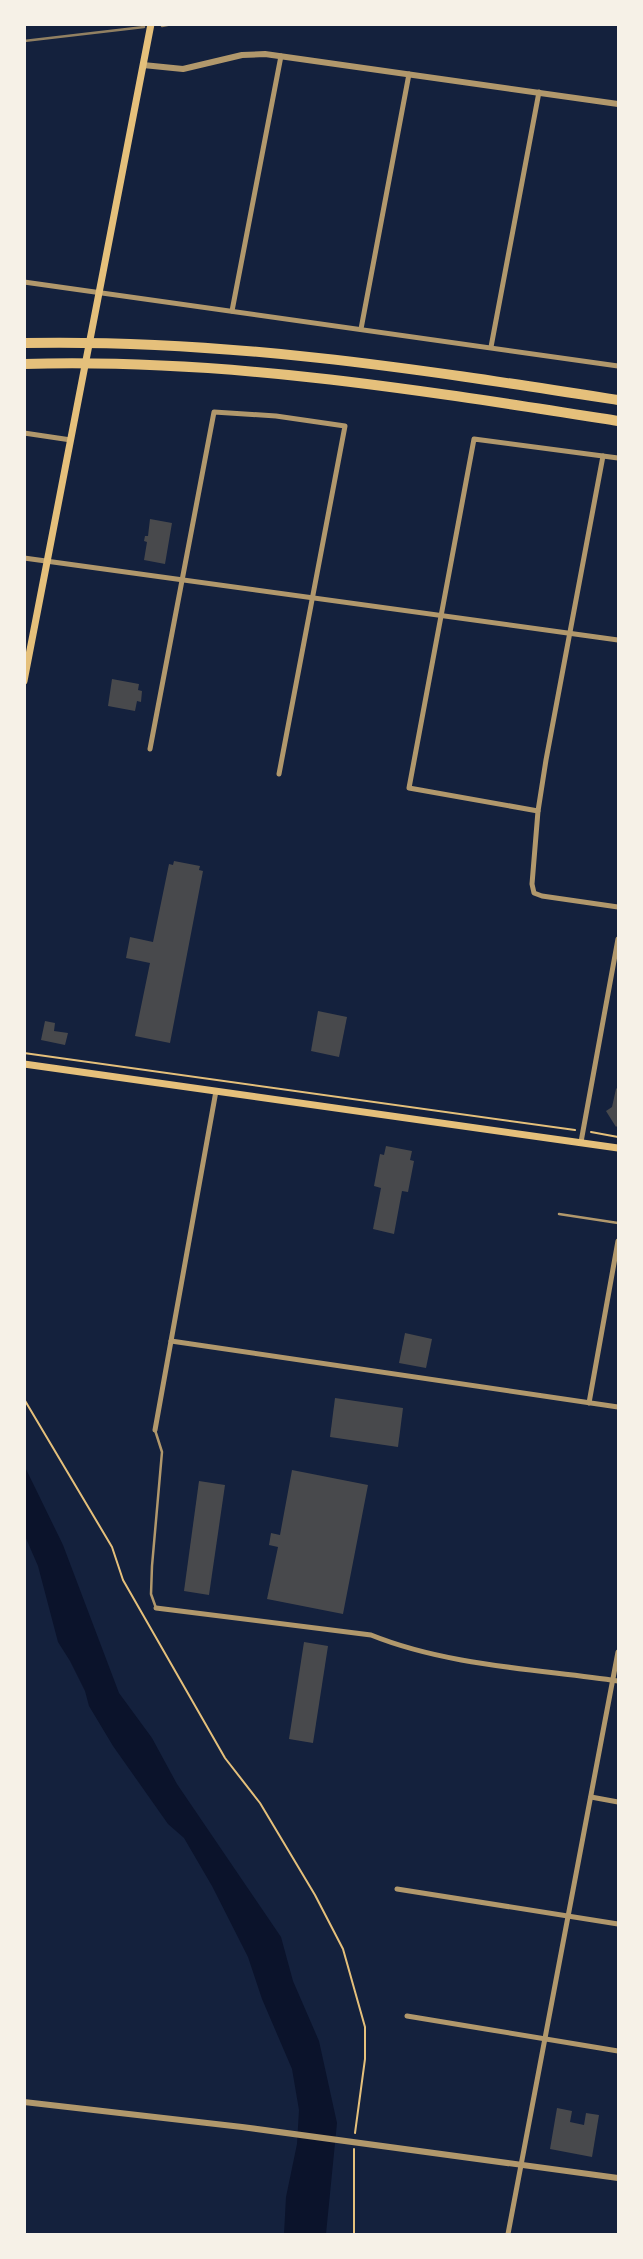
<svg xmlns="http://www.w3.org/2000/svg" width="643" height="2259" font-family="'Sofia Sans Condensed',sans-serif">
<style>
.water{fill:#0b132b}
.building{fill:#48494c}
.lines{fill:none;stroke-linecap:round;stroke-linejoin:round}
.path{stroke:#e5c07b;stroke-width:2}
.service{stroke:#b1986c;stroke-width:2.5}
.minor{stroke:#b1986c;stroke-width:5}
.tertiary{stroke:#b1986c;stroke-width:6}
.secondary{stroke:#e5c07b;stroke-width:7}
.motorway{stroke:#e5c07b;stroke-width:10}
.rail{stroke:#918062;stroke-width:2.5}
</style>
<rect width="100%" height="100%" fill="#14213d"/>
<path class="water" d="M24,1465L63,1545L119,1693L152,1738L177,1784L281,1937L293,1981L319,2041L337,2123L326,2234H284L286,2197L297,2144L299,2110L292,2069L262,1999L248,1957L212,1886L184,1838L168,1824L113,1746L89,1706L85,1691L70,1661L58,1642L38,1566L25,1536Z"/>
<g class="building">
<path d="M150,519L172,523L165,564L144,560L147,542L144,541L145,536H148Z"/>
<path d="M112,679L139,684L138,690L142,691L141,702L137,701L135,711L108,706Z"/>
<path d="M174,861L200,866L199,870L203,871L170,1043L135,1036L150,963L126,958L130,937L153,942L169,864L173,865Z"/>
<path d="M318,1011L347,1017L339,1057L311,1051Z"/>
<path d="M45,1021L55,1023L54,1031L68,1033L65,1045L41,1040Z"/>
<path d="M618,1087V1125L616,1127L606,1111L612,1107L616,1089Z"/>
<path d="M386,1146L412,1151L410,1160L414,1161L408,1192L402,1191L394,1234L373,1229L381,1188L374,1186L380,1154L384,1155Z"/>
<path d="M405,1333L432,1339L426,1368L399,1363Z"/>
<path d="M335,1398L403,1408L398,1447L330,1437Z"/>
<path d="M292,1470L368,1485L343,1614L267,1599L278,1547L269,1545L271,1533L280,1535Z"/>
<path d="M199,1481L225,1485L209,1595L184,1591Z"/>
<path d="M304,1642L328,1646L313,1743L289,1739Z"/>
<path d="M557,2108L572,2111L570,2122L584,2125L586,2113L599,2115L592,2157L550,2149Z"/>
</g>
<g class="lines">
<g class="path">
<path d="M24,1053L575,1130"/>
<path d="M591,1132L618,1137"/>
<path d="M24,1399L112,1547L123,1580L225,1758L260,1803L315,1895L343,1949L365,2027V2059L355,2133"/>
<path d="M354,2149V2234"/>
</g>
<g class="service">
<path d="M559,1214L618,1223"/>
<path d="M155,1430L162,1452L152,1566L151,1594L156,1608"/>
</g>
<g class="minor">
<path d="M24,282L618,366"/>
<path d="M232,311L281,56"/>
<path d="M361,329L409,74"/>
<path d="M491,347L539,92"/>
<path d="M24,433L71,440"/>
<path d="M603,456L546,760L538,811L532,884L534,893L542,896L618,907"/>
<path d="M24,558L618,640"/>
<path d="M150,749L214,412L276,416L345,426L279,774"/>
<path d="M538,811L409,788L474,439L618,458"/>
<path d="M581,1142L618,939"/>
<path d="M171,1341L618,1407"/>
<path d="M589,1403L618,1241"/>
<path d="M155,1430L216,1091"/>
<path d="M156,1608L371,1635C448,1666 537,1669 618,1681"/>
<path d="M591,1797L618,1802"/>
<path d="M397,1889L618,1924"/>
<path d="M407,2016L618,2051"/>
<path d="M508,2234L618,1652"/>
</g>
<g class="tertiary">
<path d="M143,65L183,69L242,55L265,54L618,104"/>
<path d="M24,2102L242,2127L618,2178"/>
</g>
<g class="secondary">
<path d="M24,681L151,24"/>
<path d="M24,1064L618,1148"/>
</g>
<g class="motorway">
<path d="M24,343C228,339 418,369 618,400"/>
<path d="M24,364C225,358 421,390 618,421"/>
</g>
<g class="rail">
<path d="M162,26L172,24"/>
<path d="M24,41L144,27"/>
</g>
</g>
<rect width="643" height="2259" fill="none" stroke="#f6f1e7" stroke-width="52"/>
</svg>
